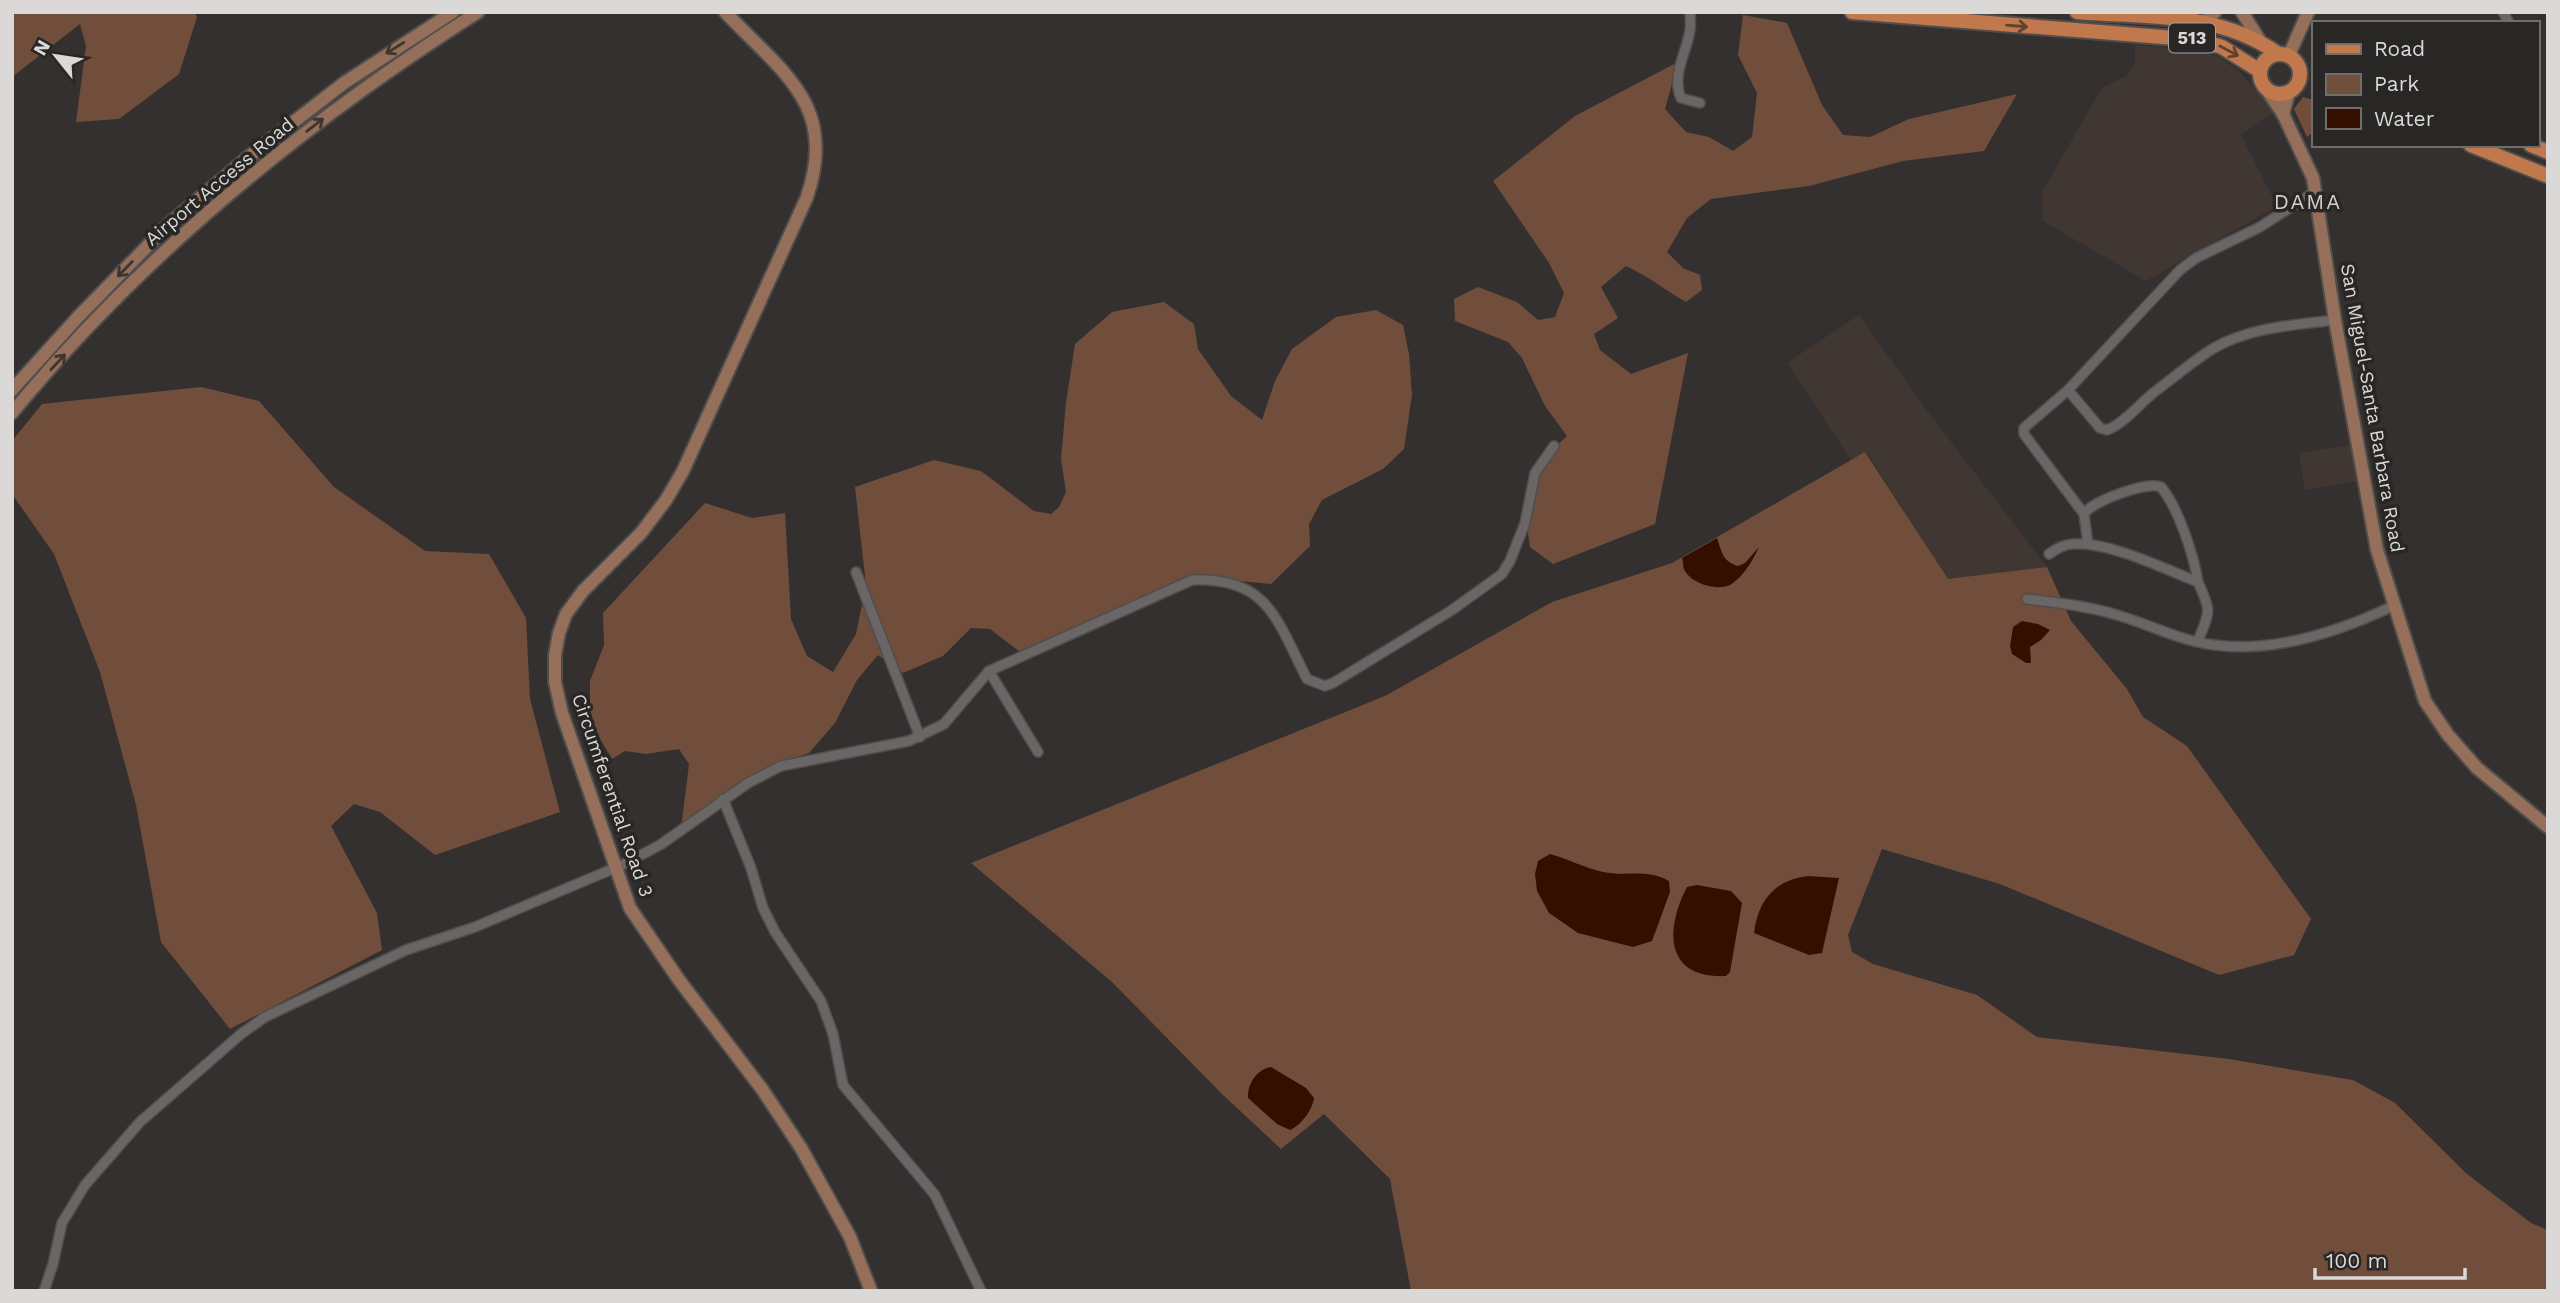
<svg xmlns="http://www.w3.org/2000/svg" width="2560" height="1303" font-family="'Work Sans',sans-serif">
<style>
.built{fill:#403732}
.green{fill:#714e3c}
.water{fill:#340f00}
.lines{fill:none;stroke-linecap:round;stroke-linejoin:round}
.street-casing{stroke:#504e4d;stroke-width:12}
.secondary-casing{stroke:#504e4d;stroke-width:16}
.primary-casing{stroke:#504e4d;stroke-width:18}
.street{stroke:#696665;stroke-width:9}
.secondary{stroke:#956f59;stroke-width:12}
.primary{stroke:#c1784c;stroke-width:14}
.oneway{stroke:#5e4333}
.oneway2{stroke:#3f352f}
.labels{text-anchor:middle;stroke-width:7;stroke-linejoin:round;paint-order:stroke}
.shield{fill:#292725;stroke:#a5a4a2;stroke-width:2}
.shield-label{font-size:18px;font-weight:bold;fill:#dad9d8}
.street-label{font-size:19px;fill:#dad9d8;stroke:#292725}
.neighbourhood-label{font-size:21px;letter-spacing:2px;fill:#d3d0ce;stroke:#292725}
</style>
<rect width="100%" height="100%" fill="#33302f"/>
<g class="built">
<path d="M2135,45L2197,50L2219,57L2240,72L2274,111L2241,135L2277,206L2146,281L2043,221L2042,192L2102,88L2128,75L2135,64Z"/>
<path d="M1859,315L1925,408L2047,567L1948,580L1868,454L1853,463L1787,363Z"/>
<path d="M2353,444L2359,481L2305,490L2299,453Z"/>
</g>
<g class="green">
<path d="M12,12H194L197,17L179,74L119,119L76,122L86,46L80,24L12,77Z"/>
<path d="M1743,15L1787,23L1822,105L1843,135L1870,137L1909,119L2017,94L1984,151L1903,161L1809,186L1711,199L1687,218L1667,252L1683,268L1700,275L1702,290L1686,302C1665,290 1648,276 1626,266L1601,287L1618,318L1594,334L1600,350L1631,374L1688,353L1655,524L1553,564L1530,547L1525,513L1537,464L1567,436L1545,406L1522,358L1508,342L1455,321L1454,299L1478,287L1517,302L1538,320L1555,317L1564,293L1549,263L1493,181L1575,116L1678,62L1665,109L1686,132L1709,137L1733,151L1752,137L1757,93L1738,55Z"/>
<path d="M2303,97L2313,100V132L2307,137L2294,109Z"/>
<path d="M1164,302L1194,324L1198,349L1231,396L1262,420L1275,381L1292,349L1336,317L1376,310L1403,325L1409,354L1412,395L1404,449L1383,469L1322,500L1309,524L1310,546L1271,584L1198,577L1024,655L990,629L971,628L943,656L903,673L878,655L857,680L835,723L809,753L776,764L681,829L689,764L679,749L646,754L625,751L612,759L590,722V681L604,645L603,613L705,503L752,518L785,513L791,619L807,656L833,672L856,634L866,585L855,487L934,460L981,471L1034,511L1051,514L1059,507L1066,492L1061,459L1066,403L1075,344L1112,312Z"/>
<path d="M201,387L259,401L334,487L425,551L489,554L526,618L530,699L560,812L435,855L380,812L354,804L331,826L377,913L382,950L230,1029L161,942L136,805L100,672L54,554L12,494V441L42,404Z"/>
<path d="M1865,452L1948,579L2047,567L2071,621L2127,689L2143,717L2187,746L2311,919L2294,955L2219,975L2000,884L1882,849L1848,935L1852,952L1873,964L1977,995L2037,1037L2229,1059L2353,1080L2395,1103L2467,1174L2531,1223L2548,1230V1291H1411L1390,1179L1324,1114L1281,1149L1222,1094L1112,982L971,863L1385,696L1552,602L1672,563Z"/>
</g>
<g class="water">
<path d="M1717,538C1722,552 1722,561 1738,566L1745,563L1759,547C1753,560 1745,574 1733,583C1721,593 1690,584 1684,569C1683,567 1683,560 1682,558Z"/>
<path d="M2022,621L2038,624L2050,630L2041,640L2030,647L2031,663H2026L2012,654L2010,646L2013,627Z"/>
<path d="M1550,854C1568,859 1585,868 1603,872C1627,877 1646,868 1669,881L1670,892L1652,941L1633,947L1578,933L1549,913L1537,891L1535,874L1538,861Z"/>
<path d="M1808,876L1839,878L1822,953L1809,955L1754,933C1758,900 1775,880 1808,876Z"/>
<path d="M1697,885L1731,891L1742,903L1730,972L1726,976C1664,979 1665,929 1687,887Z"/>
<path d="M1271,1067L1306,1088L1314,1098C1312,1111 1301,1125 1290,1130L1277,1124L1248,1098C1247,1084 1257,1069 1271,1067Z"/>
</g>
<g class="lines">
<defs>
<g id="street">
<path d="M1690,12C1690,18 1691,24 1690,30C1687,52 1671,75 1681,98L1700,103"/>
<path d="M2503,12L2509,23"/>
<path d="M2068,390L2100,428L2107,430C2125,423 2141,402 2157,390C2176,376 2194,360 2214,348C2251,327 2294,325 2335,320"/>
<path d="M2084,514C2092,501 2147,481 2161,487C2178,507 2194,556 2198,582"/>
<path d="M2088,544L2084,514L2024,434V428L2068,390L2180,270L2196,258L2260,227L2316,191"/>
<path d="M2049,554C2056,549 2065,544 2073,544C2108,541 2165,569 2198,582C2212,613 2210,610 2198,641"/>
<path d="M856,572L920,737"/>
<path d="M2027,599C2057,603 2088,606 2117,615C2149,624 2180,641 2214,645C2275,653 2341,631 2395,605"/>
<path d="M989,671L1038,752"/>
<path d="M723,799L751,868L763,908L775,932L821,1001L833,1034L843,1085L935,1195L981,1291"/>
<path d="M44,1291L53,1264L62,1223L85,1185L140,1122L241,1034L265,1017L406,950L475,927L622,865L660,845L748,783L781,766L909,741L944,724L989,671L1192,580C1269,577 1277,621 1307,679L1325,686L1333,683L1452,610L1502,574L1510,561L1525,523L1535,473L1554,446"/>
</g>
<g id="secondary">
<path d="M725,12C783,73 838,105 807,197L683,471L666,500L641,533L583,591L566,614L559,633L555,655V682L562,713L630,908L679,980L762,1089L801,1148L850,1237L871,1291"/>
<path d="M2242,12L2260,41"/>
<path d="M2204,22L2215,12"/>
<path d="M2289,55L2308,12"/>
<path d="M2264,86L2283,114L2313,178L2335,320L2377,550L2425,701L2448,735L2477,768L2548,827"/>
<path d="M2283,114L2289,92"/>
<path d="M12,390L78,317L170,223L247,158L344,83L453,12"/>
<path d="M12,413C143,254 305,122 478,12"/>
</g>
<g id="primary">
<path d="M1852,12L2200,40L2222,47L2260,71"/>
<path d="M2077,12C2147,18 2217,11 2277,53"/>
<circle cx="2280" cy="74" r="20"/>
<path d="M2471,145L2548,176"/>
<path d="M2531,145L2548,152"/>
</g>
</defs>
<use href="#street" class="street-casing"/>
<use href="#secondary" class="secondary-casing"/>
<use href="#primary" class="primary-casing"/>
<use href="#street" class="street"/>
<use href="#secondary" class="secondary"/>
<use href="#primary" class="primary"/>
</g>
<defs><path id="oneway-shaft" d="M-6 0H5M1.5-3L5.5 0L1.5 3" fill="none" stroke-width="1.6" stroke-linecap="round" stroke-linejoin="round" transform="scale(1.75)"/></defs>
<g class="oneway">
<use href="#oneway-shaft" transform="translate(2017 26) rotate(5)"/>
<use href="#oneway-shaft" transform="translate(2229 51) rotate(28)"/>
</g>
<g class="oneway2">
<use href="#oneway-shaft" transform="translate(395 48) rotate(148)"/>
<use href="#oneway-shaft" transform="translate(315 125) rotate(-38)"/>
<use href="#oneway-shaft" transform="translate(125 269) rotate(134)"/>
<use href="#oneway-shaft" transform="translate(58 362) rotate(-47)"/>
</g>
<g class="labels">
<rect class="shield" x="2169" y="23.5" width="46" height="29" rx="5"/>
<g class="shield-label">
<text x="2192" y="44">513</text>
</g>
<g class="street-label">
<text transform="translate(219 181) rotate(-40)" y="7">Airport Access Road</text>
<text transform="translate(2373 408) rotate(80)" y="7">San Miguel-Santa Barbara Road</text>
<text transform="translate(613 795) rotate(71)" y="7">Circumferential Road 3</text>
</g>
<g class="neighbourhood-label">
<text x="2308" y="209">DAMA</text>
</g>
</g>
<rect width="2560" height="1303" fill="none" stroke="#dad9d8" stroke-width="28"/>
<rect x="2312" y="21" width="228" height="126" fill="#292725" stroke="#706e6d" stroke-width="2"/>
<rect x="2326" y="44" width="35" height="10" fill="#c1784c" stroke="#706e6d" stroke-width="2"/>
<text x="2374" y="56" font-size="21" fill="#dad9d8">Road</text>
<rect x="2326" y="74" width="35" height="21" fill="#714e3c" stroke="#706e6d" stroke-width="2"/>
<text x="2374" y="91" font-size="21" fill="#dad9d8">Park</text>
<rect x="2326" y="108" width="35" height="21" fill="#340f00" stroke="#706e6d" stroke-width="2"/>
<text x="2374" y="126" font-size="21" fill="#dad9d8">Water</text>
<g transform="translate(56 56) rotate(300)" stroke="#292725" stroke-width="5" paint-order="stroke">
<path d="M0-5L12 26L0 18L-12 26Z" fill="#dad9d8"/>
<text y="-10" font-size="19" font-weight="bold" text-anchor="middle" fill="#dad9d8">N</text>
</g>
<path d="M2315 1268v10h150v-10" fill="none" stroke="#dad9d8" stroke-width="3.5"/>
<text x="2326" y="1268" font-size="21" fill="#dad9d8" stroke="#292725" stroke-width="5" paint-order="stroke">100 m</text>
</svg>
